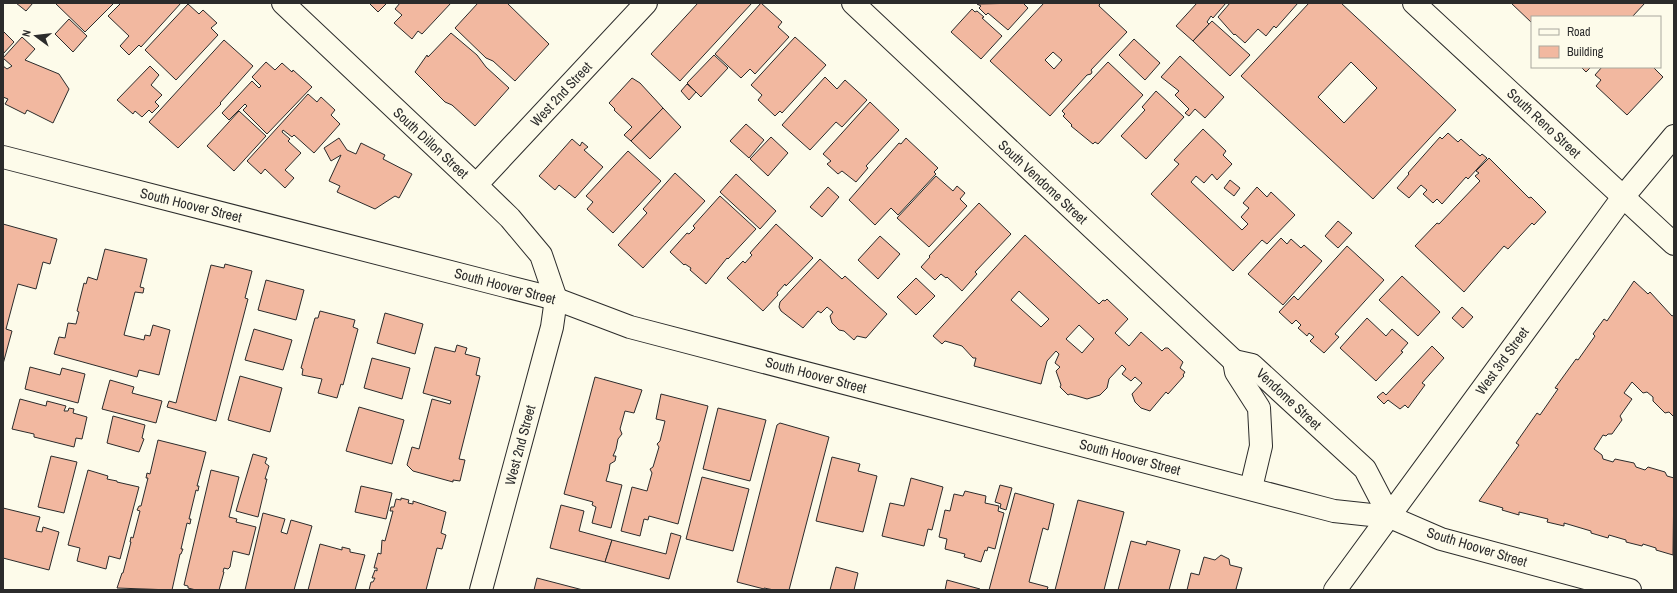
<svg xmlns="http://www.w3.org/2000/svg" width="1677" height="593" font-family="'Archivo Narrow',sans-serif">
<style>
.building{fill:#f2b8a0;stroke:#2b2b2b;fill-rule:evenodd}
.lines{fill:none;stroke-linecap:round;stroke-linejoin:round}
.street-casing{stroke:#2b2b2b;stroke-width:24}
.secondary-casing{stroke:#2b2b2b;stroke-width:24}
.street{stroke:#fdfbea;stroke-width:22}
.secondary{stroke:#fdfbea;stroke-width:22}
.labels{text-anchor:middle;stroke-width:3;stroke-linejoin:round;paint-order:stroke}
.street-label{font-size:14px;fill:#2b2b2b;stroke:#fdfbea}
</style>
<rect width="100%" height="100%" fill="#fdfbea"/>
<g class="building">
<path d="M16,3H33L26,11Z"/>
<path d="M55,3H114L85,32Z"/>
<path d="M121,3H181L141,47L139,45L129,55L120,46L129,36L108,16Z"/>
<path d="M369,3H387L378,12Z"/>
<path d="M400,3H451L422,34L418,31L412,39L394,23L402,15L395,9Z"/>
<path d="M478,3H507L549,44L515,81L493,61L486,58L455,28Z"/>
<path d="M698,3H752L680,81L651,54Z"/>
<path d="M761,3L782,22L778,27L789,37L755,74L750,69L741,78L715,54Z"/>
<path d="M1023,3L1028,8L1008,30L988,13L986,15L979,8L981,6L977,4Z"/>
<path d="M1044,3H1100L1099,6L1127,32L1091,70L1092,72L1091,74L1087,75L1050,116L990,61ZM1053,52L1062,60L1054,69L1045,60Z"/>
<path d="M1197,3H1226L1213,18L1211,16L1207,22L1209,24L1193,41L1176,26Z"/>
<path d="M1230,3H1298L1276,28L1274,26L1266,36L1258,29L1245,43L1235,34L1234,35L1218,17Z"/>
<path d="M1309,3H1341L1456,110L1373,199L1241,76ZM1351,62L1377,88L1344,123L1318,97Z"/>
<path d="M1511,3H1645L1632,17H1532V23Z"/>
<path d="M188,4L199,14L203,10L217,23L211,28L218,35L176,80L145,50Z"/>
<path d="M972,9L975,12L977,11L984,17L982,18L1002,36L981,59L951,32Z"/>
<path d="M69,19L87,36L73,52L55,34Z"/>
<path d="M1212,21L1250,55L1230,76L1193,41Z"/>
<path d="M3,31L14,42L3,54Z"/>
<path d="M451,33L477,55L486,67L509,88L475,126L452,105L445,102L415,72L427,55L428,57Z"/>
<path d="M22,37L35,49L25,60L59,74L69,89L53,123L27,110L25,114L5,104L8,99L3,97V66L7,69L12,66L3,58Z"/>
<path d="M795,37L826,65L782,113L780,111L775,116L758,100L762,95L751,85Z"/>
<path d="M1134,39L1160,63L1145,80L1119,55Z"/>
<path d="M224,40L253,66L220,103L221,104L178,148L149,122Z"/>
<path d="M714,55L728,68L701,97L687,83Z"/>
<path d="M1180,56L1224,97L1205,118L1195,109L1189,116L1185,113L1189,109L1175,95L1179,91L1161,77Z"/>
<path d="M266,62L275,70L282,63L292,72L293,70L312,87L267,134L243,110L247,106L245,104L229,120L222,113L252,81L259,88L261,86L252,77Z"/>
<path d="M1108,62L1143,95L1098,144L1095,142L1093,144L1071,126L1072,125L1063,116L1065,114L1062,111Z"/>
<path d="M150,66L159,75L151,85L162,95L155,102L159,106L152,113L149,110L142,117L135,111L133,114L117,100Z"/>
<path d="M1581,67H1591L1586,72Z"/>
<path d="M1602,67H1653L1663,77L1627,115L1596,86L1601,80L1595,75Z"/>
<path d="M825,77L837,89L845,80L867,100L842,127L836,122L810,150L782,125Z"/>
<path d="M632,78L640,83L663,108L631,141L624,135L632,127L614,110L615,109L609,103Z"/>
<path d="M687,84L696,92L689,100L681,91Z"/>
<path d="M1156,91L1184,117L1146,159L1121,136L1145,110L1142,107Z"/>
<path d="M308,94L317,102L321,97L335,110L331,115L340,124L314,153L294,135L292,137L283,130L282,132L290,139L288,141L301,153L285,170L294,178L285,188L265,169L261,174L247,161Z"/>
<path d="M870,102L899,130L866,166L868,168L856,182L842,171L838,174L827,164L831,161L823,154Z"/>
<path d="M663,108L681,127L650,159L631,141Z"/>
<path d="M239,111L266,136L234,171L207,146Z"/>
<path d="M746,124L764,140L749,158L730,141Z"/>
<path d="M1203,129L1226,151L1223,155L1232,164L1217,180L1212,174L1204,183L1196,176L1191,182L1242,230L1248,224L1241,217L1249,208L1243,203L1257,187L1267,197L1271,192L1295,215L1267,244L1262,240L1233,271L1151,194L1179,164L1174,160Z"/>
<path d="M1448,133L1458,142L1461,139L1480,156L1482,154L1487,158L1468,179L1466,177L1442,204L1437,199L1433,203L1423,194L1427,190L1421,185L1409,198L1397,188L1409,174L1408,173L1440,137L1442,139Z"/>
<path d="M771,137L788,153L768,176L750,159Z"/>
<path d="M339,138L347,150L356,154L361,143L385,155L383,159L412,174L399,198L395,196L375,209L337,192L340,186L329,181L341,155L331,161L324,148Z"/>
<path d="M906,138L938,168L934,172L936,174L898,215L891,208L875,225L849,200L899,143L901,144Z"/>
<path d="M572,139L580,146L582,142L588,147L584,150L603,167L575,198L559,185L555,190L539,176Z"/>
<path d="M628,151L661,181L613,233L587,209L593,202L586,196Z"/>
<path d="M1489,158L1529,198L1531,197L1546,212L1534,225L1532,223L1508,249L1504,246L1464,292L1415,246L1437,223L1439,224L1480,181L1475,176L1479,173L1476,171Z"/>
<path d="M675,173L705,201L643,268L618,245L647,213L643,209Z"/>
<path d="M736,174L776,211L760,229L720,192Z"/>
<path d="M936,176L953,191L957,186L965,193L960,199L967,206L929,247L897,218Z"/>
<path d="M1230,180L1240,188L1234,196L1224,188Z"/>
<path d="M828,187L839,197L822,217L810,207Z"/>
<path d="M720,196L756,229L728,259L727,258L706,284L690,270L691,268L685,264L684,265L670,252L687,233L689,234L695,228L693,226Z"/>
<path d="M979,203L1011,234L975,272L977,274L962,291L947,277L946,278L941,274L935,280L921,267L930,257L929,256Z"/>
<path d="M1338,221L1352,233L1338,248L1325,236Z"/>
<path d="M3,224L57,239L50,264L43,262L36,289L18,284L6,329L12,331L3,364Z"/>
<path d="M776,224L813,258L786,286L785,284L777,293L778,295L763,311L727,278L743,261L745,263L752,255L750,253Z"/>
<path d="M1025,235L1099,304L1103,300L1105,301L1107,299L1128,319L1115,333L1129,346L1141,332L1162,351L1165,348H1168L1183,362L1180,368L1185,372L1183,375L1184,376L1168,394L1166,392L1150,411L1141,408L1135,402L1132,394L1142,383L1135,377L1131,381L1122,374L1126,369L1122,365L1109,379L1107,388L1100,395L1087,399L1070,394L1068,395L1060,387L1061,385L1056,371L1060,367L1055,363L1059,354L1056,351L1047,361L1041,384L974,366L976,358H973L962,346L945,341L942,344L933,336ZM1019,291L1049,319L1041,327L1011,300ZM1079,325L1094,339L1082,353L1066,339Z"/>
<path d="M880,236L900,254L878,279L858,260Z"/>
<path d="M1281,238L1287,244L1291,239L1301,248L1304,245L1322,261L1283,305L1248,274Z"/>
<path d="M1347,246L1384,280L1335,334L1339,337L1324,353L1310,341L1314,337L1309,333L1307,336L1298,328L1301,325L1296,320L1292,324L1279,312L1294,296L1298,300Z"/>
<path d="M105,249L147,259L140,287L144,288L143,293L135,292L124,335L144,340L145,335L150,336L153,325L170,330L159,375L139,370L137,377L54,354L59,337L65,338L68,323L76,324L79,312L77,311L84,283L86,284L88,277L97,280Z"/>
<path d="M820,259L842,279L845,276L887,314L866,338L857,336L854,340L844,331L839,330L832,323L830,316L833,312L827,307L821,313L818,311L803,328L781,311L779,307L780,302Z"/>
<path d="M225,264L252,271L245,298L248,299L216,421L167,407L169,401L176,403L211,265L224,268Z"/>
<path d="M1402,276L1440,312L1418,336L1379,300Z"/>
<path d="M916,278L935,296L916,315L897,297Z"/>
<path d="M266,280L304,290L296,320L258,310Z"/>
<path d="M1634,281L1648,294L1650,292L1672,316L1674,315V417L1669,412L1665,413L1653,401V397L1647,392L1643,393L1632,382L1624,393L1632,399L1620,416L1622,420L1612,434H1608L1606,436L1603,435L1594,449L1602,455L1603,459L1613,462L1615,459L1634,463L1636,467L1645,470L1648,467L1665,472L1667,476L1674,478L1673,555L1656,550V548L1643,544L1642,546L1626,542V540L1609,535L1608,538L1591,533V531L1564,523V526L1547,522L1548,519L1519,512V515L1502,510L1503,508L1479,501L1519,445L1516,443L1537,413L1540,415L1558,389L1555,388L1576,359L1578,360L1595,336L1593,334L1604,319L1607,321Z"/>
<path d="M1462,307L1473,317L1463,328L1452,318Z"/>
<path d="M320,311L355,320L353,327L358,329L343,385L341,384L337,398L318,393L322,379L302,375L303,369L301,368L315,318H318Z"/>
<path d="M385,313L423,324L415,354L377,343Z"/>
<path d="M1367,318L1386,336L1392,329L1408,343L1401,351L1403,352L1376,381L1340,348Z"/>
<path d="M254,329L292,340L283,370L245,360Z"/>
<path d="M457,345L467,348L465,354L480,358L476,375L480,376L459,459L465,460L460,481L453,480V482L413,471L407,465L412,447L419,449L432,399L450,404L451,401L423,393L435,347L455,352Z"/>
<path d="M1432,346L1444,358L1422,383L1425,385L1408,408L1405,405L1400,409L1388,400L1384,404L1377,397L1383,392L1386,395Z"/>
<path d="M372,358L410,368L402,399L364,388Z"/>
<path d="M30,367L60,375L62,368L85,374L78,403L25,389Z"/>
<path d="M240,376L282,388L270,432L228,420Z"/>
<path d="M595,377L642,390L634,413L625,411L620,429L622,434L618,439L616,449L613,456H616L615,461L610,464L609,471L606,481L622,485L611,528L592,523L596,507L592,505L593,502L564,494Z"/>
<path d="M110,380L134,387L132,393L162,401L156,423L102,409Z"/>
<path d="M661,394L708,406L678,524L649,516L648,520L644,519L640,536L621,531L632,487L647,491L652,473L650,469L653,467L659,447L657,444L660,441L665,421L656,419Z"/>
<path d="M20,399L46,406L47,401L66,406L64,411H68L69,408L74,409L73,413L87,417L82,439L76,438L74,447L34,437V434L12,429Z"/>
<path d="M359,407L404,420L392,464L346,451Z"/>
<path d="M718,408L766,420L750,481L703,469Z"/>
<path d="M113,416L145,425L142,438L144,439L139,452L107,443Z"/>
<path d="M780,423L829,437L789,590H774L764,588V589L737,582L777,425Z"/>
<path d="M158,440L206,452L197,486H199L198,491L196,490L189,519H191L190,524L187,523L181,549H183L181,554H180L172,590L117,588L122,573H123L131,542H130L131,537L133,538L140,511L137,510L139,506H141L148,478H146L147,473L150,474Z"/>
<path d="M253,454L267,458L265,463L269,466L265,479H267L258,517L236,511Z"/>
<path d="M51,456L77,462L64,513L38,507Z"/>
<path d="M832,457L860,464L858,471L877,476L863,532L816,521Z"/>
<path d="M88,470L108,476L107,479L117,481V482L139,487L120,559L109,556L106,569L77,561L80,548L68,545Z"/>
<path d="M211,470L239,477L229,517L237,519L236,522L256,527L249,555L233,551L230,567L228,569L224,568L223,572H224L219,590H196L188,588V586L184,585Z"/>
<path d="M702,477L749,489L733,551L686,539Z"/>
<path d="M911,478L943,487L932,530L928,529L924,546L882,536L890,503L904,506Z"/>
<path d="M1000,485L1012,488L1006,510L1000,508L1001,504L995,502Z"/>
<path d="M361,486L392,493L386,519L355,512Z"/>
<path d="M965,491L986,496L985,503L999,506L998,511L1004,513L995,549L988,547L987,551L985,550L981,562L964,557L965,554L945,549L947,539L939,537L945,510L950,511L954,494L963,496Z"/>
<path d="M1015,493L1054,504L1048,530L1043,528L1029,582L1048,587L1047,590H989Z"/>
<path d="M401,498L409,500L408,503L413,504V501L446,512L441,533L446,535L442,549L437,548L426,590H369L371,582H373L375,578H372L375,570L377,571V568H374L378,553L381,554L382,540L385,541L393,511H390L391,507H394L396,499L401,500Z"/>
<path d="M1078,500L1124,512L1104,590H1055Z"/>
<path d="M561,505L584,511L579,531L612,540L605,562L550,548Z"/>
<path d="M3,508L40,517L36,531L42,532L43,527L59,532L49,570L3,558Z"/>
<path d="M263,513L285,519L281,532L287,534L291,520L312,526L294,590H245Z"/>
<path d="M671,533L681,536L669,579L605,562L612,540L666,554Z"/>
<path d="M1131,541L1146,545L1147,541L1180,550L1169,590H1118Z"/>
<path d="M320,544L342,550V547L350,549V552L365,555L355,590H308Z"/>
<path d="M1221,555L1229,559L1230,565L1242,568L1236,589L1239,590H1187L1191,573L1199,575L1204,557L1215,560Z"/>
<path d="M836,567L858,573L854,590H830Z"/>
<path d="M537,578L583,590H534Z"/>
<path d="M947,580L980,589V590H945Z"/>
</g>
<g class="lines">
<defs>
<g id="street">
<path d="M283,3L476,185L510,218L541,255L556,299L552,327L481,590"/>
<path d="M853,3L1234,361"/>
<path d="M1414,3L1674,244"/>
<path d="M3,157L505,286L556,299L630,327L1334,511L1390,517L1441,539L1630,590"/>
<path d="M476,185L646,3"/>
<path d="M1234,361L1252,365L1365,469L1390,517"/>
<path d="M1234,361L1236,372L1259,408L1261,446L1251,488"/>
</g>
<path id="secondary" d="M1335,590L1623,197L1674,136"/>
</defs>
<use href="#street" class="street-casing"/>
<use href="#secondary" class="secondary-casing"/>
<use href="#street" class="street"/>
<use href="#secondary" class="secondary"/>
</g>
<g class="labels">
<g class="street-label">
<text transform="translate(561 94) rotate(-47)" y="5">West 2nd Street</text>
<text transform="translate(1544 123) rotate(43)" y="5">South Reno Street</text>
<text transform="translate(431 143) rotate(43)" y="5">South Dillon Street</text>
<text transform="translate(1043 182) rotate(43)" y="5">South Vendome Street</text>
<text transform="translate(191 205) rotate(14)" y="5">South Hoover Street</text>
<text transform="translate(505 286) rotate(15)" y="5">South Hoover Street</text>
<text transform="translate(1502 361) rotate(-54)" y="5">West 3rd Street</text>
<text transform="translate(816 375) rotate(15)" y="5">South Hoover Street</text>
<text transform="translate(1289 399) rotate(43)" y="5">Vendome Street</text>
<text transform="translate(520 445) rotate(-75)" y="5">West 2nd Street</text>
<text transform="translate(1130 457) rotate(15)" y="5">South Hoover Street</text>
<text transform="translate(1477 547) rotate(17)" y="5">South Hoover Street</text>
</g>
</g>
<rect width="1677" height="593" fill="none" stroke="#2b2b2b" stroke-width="8"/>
<rect x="1531" y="16" width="130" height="52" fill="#fdfbea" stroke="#a9a89e"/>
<rect x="1539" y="29" width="20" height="6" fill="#fdfbea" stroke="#a9a89e"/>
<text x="1567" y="36" font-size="12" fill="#2b2b2b">Road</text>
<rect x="1539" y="46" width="20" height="12" fill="#f2b8a0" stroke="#a9a89e"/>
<text x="1567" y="56" font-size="12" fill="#2b2b2b">Building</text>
<g transform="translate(36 36) rotate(285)" stroke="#fdfbea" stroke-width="3" paint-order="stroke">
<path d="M0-3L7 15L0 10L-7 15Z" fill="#2b2b2b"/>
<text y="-6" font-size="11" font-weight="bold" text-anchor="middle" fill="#2b2b2b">N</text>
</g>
</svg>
